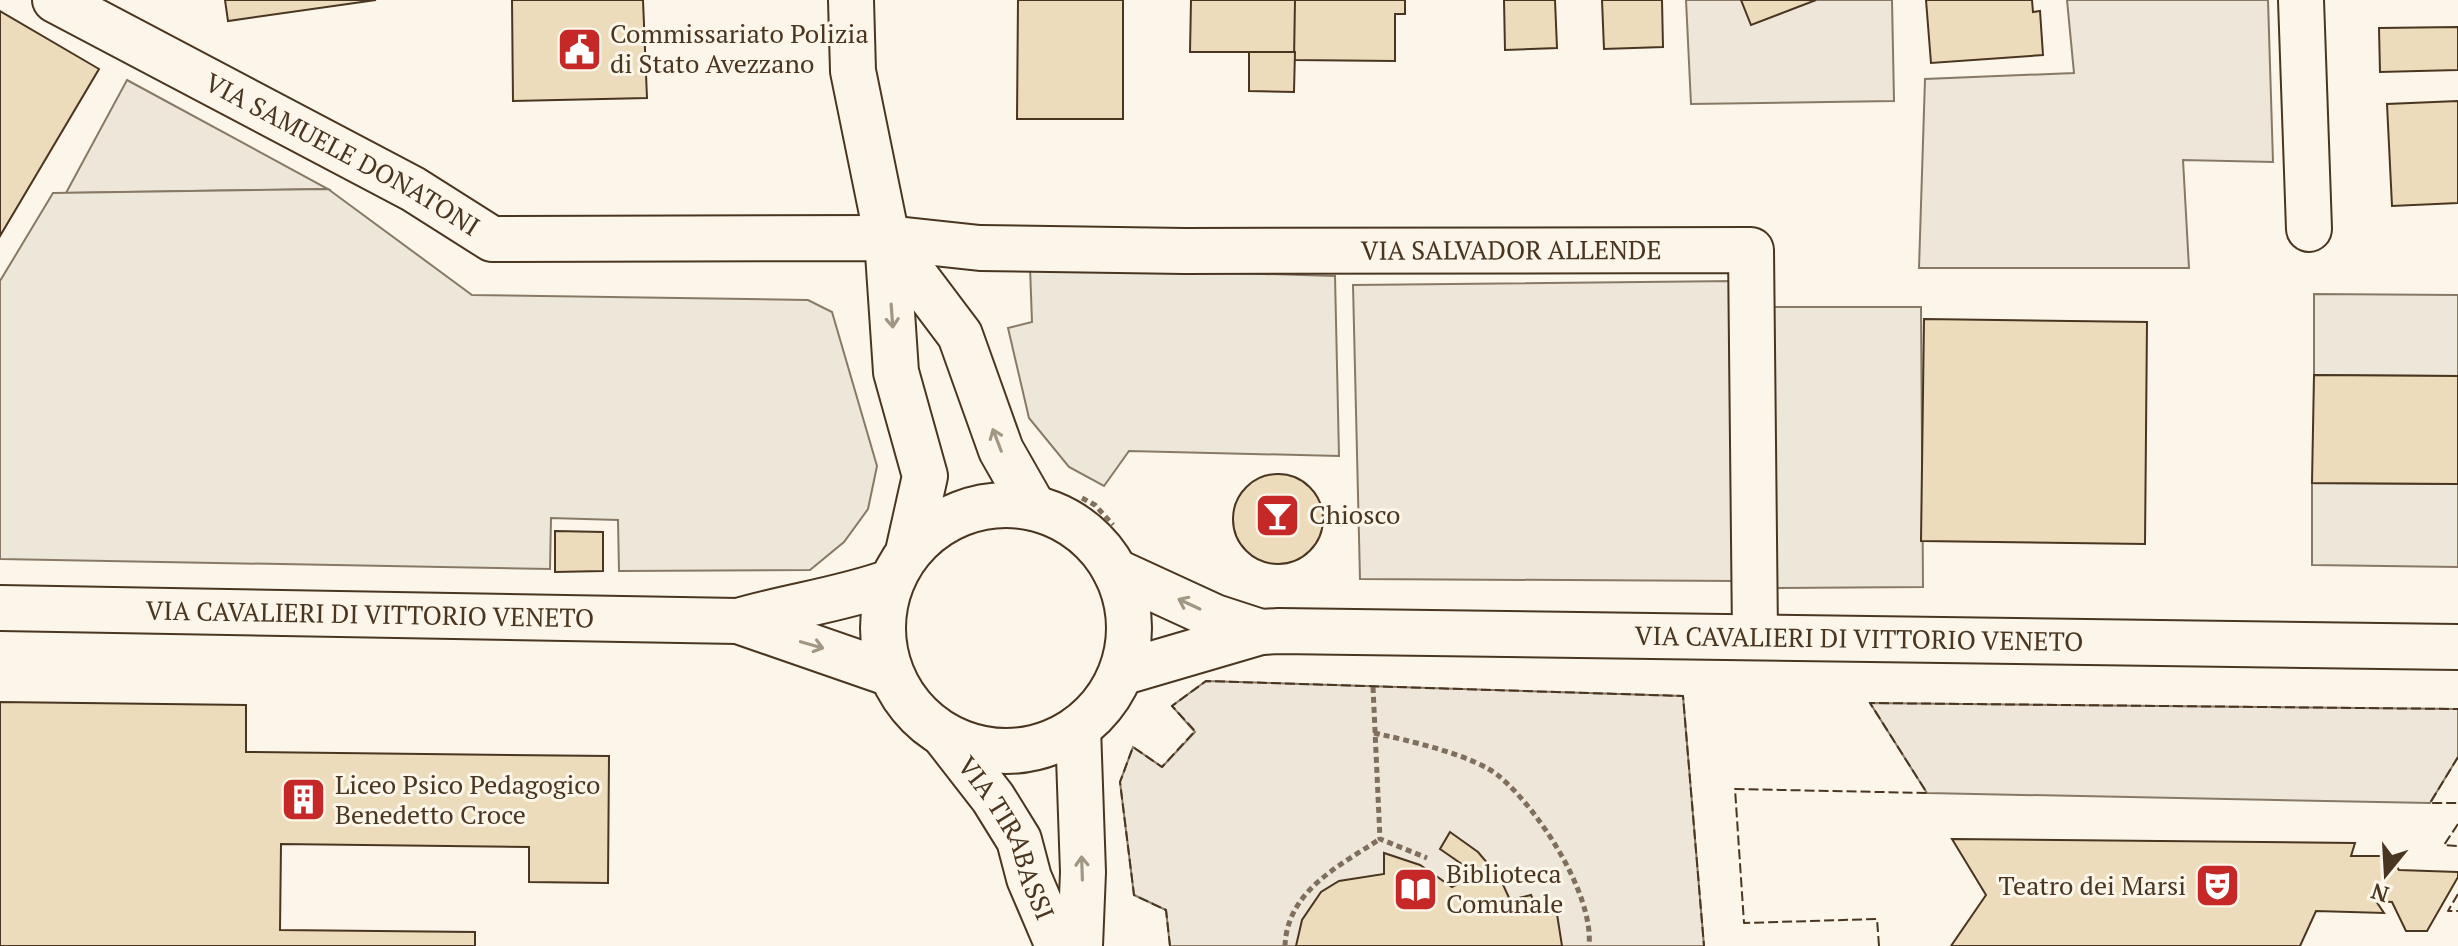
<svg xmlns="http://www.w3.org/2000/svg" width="2458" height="946" font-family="'PT Serif',serif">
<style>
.green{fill:#ede6d9;stroke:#887966;stroke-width:2}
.parking{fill:#ede7d9;stroke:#887966;stroke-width:2}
.building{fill:#ecdcbc;stroke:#4a3520;stroke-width:2}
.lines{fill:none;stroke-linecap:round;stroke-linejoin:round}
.minor-casing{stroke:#4a3520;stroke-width:48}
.tertiary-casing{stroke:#4a3520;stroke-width:48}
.path{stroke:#7f6f5c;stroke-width:5;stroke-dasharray:6 4;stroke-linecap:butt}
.minor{stroke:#fbf6e9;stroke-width:44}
.tertiary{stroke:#fbf6e9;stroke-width:44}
.fence{stroke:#4a3520;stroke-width:2;stroke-dasharray:10 4;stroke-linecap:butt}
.oneway{stroke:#a29684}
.labels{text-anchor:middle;stroke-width:6;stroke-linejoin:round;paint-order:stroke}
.poi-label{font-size:26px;fill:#4a3520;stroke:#fbf6e9;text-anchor:start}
.street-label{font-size:26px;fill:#4a3520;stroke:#fbf6e9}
</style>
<rect width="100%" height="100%" fill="#fbf6e9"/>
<g class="green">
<path d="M1686,0H1892L1894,101L1691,104Z"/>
<path d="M2067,0H2268L2273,162L2183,160L2189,268H1919L1925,79L2074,73Z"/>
<path d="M127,80L328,189L66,193Z"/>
<path d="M1734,281L1736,581L1360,579L1353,285Z"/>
<path d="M1206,681L1683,696L1704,946H1170L1166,910L1134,895L1120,782L1133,747L1162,767L1195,732L1172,706Z"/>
<path d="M1870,703L2458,709V757L2430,803L1927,793Z"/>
</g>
<g class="parking">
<path d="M328,189L472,295L808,300L832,312L877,466L868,509L844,542L810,570L619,571L618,520L551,518L550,569L0,559V281L53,193Z"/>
<path d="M1030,267L1335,276L1339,456L1129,451L1104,486L1069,467L1029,418L1008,328L1032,322Z"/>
<path d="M2314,294L2458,295V376L2314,375Z"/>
<path d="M1772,307H1921L1923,587L1775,588Z"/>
<path d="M2312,483L2458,484V567L2312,565Z"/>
</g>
<g class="building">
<path d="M225,0H376L228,21Z"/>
<path d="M512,0H643L647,98L513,101Z"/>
<path d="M1018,0H1123V119H1017Z"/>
<path d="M1191,0H1295V52H1190Z"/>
<path d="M1295,0H1405V14H1395V61L1294,60Z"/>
<path d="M1504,0H1555L1557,48L1505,50Z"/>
<path d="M1602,0H1662L1663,47L1604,49Z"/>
<path d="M1741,0H1816L1751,25Z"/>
<path d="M1926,0H2032L2033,12L2040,11L2043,55L1931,63Z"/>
<path d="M0,11L99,69L0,236Z"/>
<path d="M2458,27V70L2380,72L2379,28Z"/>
<path d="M1249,52H1295L1294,92L1249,91Z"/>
<path d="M2458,101V203L2392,206L2387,104Z"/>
<path d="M1924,319L2147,322L2145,544L1921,541Z"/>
<path d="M2314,375L2458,376V484L2312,483Z"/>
<circle cx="1278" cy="519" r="45"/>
<path d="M555,531L603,532V571L555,572Z"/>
<path d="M0,702L246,705V752L609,756L608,883L529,882V847L281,844L280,930L475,932V946H0Z"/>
<path d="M1450,832L1478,852L1500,878L1510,900L1531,895L1539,914H1557L1562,946H1296L1302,920L1321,892L1339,881L1384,874V853L1420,865L1452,887L1476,874L1440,849Z"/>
<path d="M1952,839L2355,843L2351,856H2390L2399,870L2458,872V877L2427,931H2406L2392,902L2376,901L2384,913L2316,911L2300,946H1951L1986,895Z"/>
</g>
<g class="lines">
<defs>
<g id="minor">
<path id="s1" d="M55,0L413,189L492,239L887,238L980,248L1185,251L1751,250L1755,635"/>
<path d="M2301,0L2309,229"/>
<path d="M1115,571L1215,617L1261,632"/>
<path id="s2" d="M0,608L738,621C789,606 840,600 890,582"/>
<path d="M738,621L891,674"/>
<path id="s3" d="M1121,673L1261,632L1279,631L2458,647"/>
</g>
<g id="tertiary">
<path d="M851,0L853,71L887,238L896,372L925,476L908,552"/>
<path d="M887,238L960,335L1001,450L1034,508"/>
<circle cx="1006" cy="628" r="123"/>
<path d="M1078,728L1083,872L1080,946"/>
<path id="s4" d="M944,735L993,798L1019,840L1029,878L1058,946"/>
</g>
</defs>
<use href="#minor" class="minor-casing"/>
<use href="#tertiary" class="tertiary-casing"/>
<g class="path">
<path d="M1082,498L1095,505L1113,525"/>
<path d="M1373,687L1380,839L1427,858"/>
<path d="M1374,733C1406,740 1475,755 1500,777C1538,809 1594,894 1589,946"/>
<path d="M1285,946C1287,891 1339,866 1380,839"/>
</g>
<use href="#minor" class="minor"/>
<use href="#tertiary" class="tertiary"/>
<g class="fence">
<path d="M2458,757L2430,803H2458"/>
<path d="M2458,824L2444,845L2458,846"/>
<path d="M2458,894L2448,911H2458"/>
<path d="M1170,946L1166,910L1134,895L1120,782L1133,747L1162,767L1195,731L1172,706L1206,681L1683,696L1704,946"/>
<path d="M1879,946L1877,919L1744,923L1735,789L1927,793L1870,703L2458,709"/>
</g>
</g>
<defs><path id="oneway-shaft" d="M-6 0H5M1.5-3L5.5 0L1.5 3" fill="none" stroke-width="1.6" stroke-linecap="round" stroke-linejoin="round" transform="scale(2)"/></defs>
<g class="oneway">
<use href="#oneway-shaft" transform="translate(892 316) rotate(86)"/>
<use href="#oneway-shaft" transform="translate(997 440) rotate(-111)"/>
<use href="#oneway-shaft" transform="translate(1189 604) rotate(-155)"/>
<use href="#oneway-shaft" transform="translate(812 645) rotate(16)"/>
<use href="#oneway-shaft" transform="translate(1082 868) rotate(-92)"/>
</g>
<defs>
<symbol id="civic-square" viewBox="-11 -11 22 22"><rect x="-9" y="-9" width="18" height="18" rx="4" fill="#c62828" stroke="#fbf6e9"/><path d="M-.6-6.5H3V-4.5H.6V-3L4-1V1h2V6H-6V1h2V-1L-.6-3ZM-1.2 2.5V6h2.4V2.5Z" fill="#fff"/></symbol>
<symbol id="bar-square" viewBox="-11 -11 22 22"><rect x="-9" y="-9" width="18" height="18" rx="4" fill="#c62828" stroke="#fbf6e9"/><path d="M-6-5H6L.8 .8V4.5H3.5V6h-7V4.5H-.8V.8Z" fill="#fff"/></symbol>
<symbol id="building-square" viewBox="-11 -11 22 22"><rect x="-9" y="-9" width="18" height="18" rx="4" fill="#c62828" stroke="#fbf6e9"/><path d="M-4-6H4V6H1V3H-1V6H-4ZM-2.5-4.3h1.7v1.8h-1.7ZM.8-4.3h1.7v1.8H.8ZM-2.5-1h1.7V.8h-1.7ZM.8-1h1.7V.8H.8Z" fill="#fff"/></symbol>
<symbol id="theatre-square" viewBox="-11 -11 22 22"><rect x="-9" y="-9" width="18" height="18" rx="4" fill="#c62828" stroke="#fbf6e9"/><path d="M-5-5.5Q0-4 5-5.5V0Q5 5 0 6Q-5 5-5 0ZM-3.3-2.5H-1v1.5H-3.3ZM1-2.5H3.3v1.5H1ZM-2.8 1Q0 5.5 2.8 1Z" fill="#fff"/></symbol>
<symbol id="library-square" viewBox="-11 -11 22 22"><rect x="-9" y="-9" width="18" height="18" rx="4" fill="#c62828" stroke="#fbf6e9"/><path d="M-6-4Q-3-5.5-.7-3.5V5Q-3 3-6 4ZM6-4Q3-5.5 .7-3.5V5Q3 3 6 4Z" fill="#fff"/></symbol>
</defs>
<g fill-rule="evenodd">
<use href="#civic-square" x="554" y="24" width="51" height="51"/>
<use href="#bar-square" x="1252" y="490" width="51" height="51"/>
<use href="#building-square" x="278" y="774" width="51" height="51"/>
<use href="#theatre-square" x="2192" y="860" width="51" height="51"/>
<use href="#library-square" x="1390" y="864" width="51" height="51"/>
</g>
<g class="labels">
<g class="poi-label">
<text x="610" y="43">Commissariato Polizia<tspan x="610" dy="30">di Stato Avezzano</tspan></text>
<text x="1309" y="524">Chiosco</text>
<text x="335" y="794">Liceo Psico Pedagogico<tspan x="335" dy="30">Benedetto Croce</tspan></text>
<text x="1446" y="883">Biblioteca<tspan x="1446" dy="30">Comunale</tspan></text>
<text x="2186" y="895" text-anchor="end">Teatro dei Marsi</text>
</g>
<g class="street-label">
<text dy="9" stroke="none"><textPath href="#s1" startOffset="326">VIA SAMUELE DONATONI</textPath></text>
<text dy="9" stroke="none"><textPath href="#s1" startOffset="1518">VIA SALVADOR ALLENDE</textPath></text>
<text dy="9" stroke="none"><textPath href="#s2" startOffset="370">VIA CAVALIERI DI VITTORIO VENETO</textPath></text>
<text dy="9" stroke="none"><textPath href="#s3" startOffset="744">VIA CAVALIERI DI VITTORIO VENETO</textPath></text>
<text dy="9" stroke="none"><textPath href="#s4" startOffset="122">VIA TIRABASSI</textPath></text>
</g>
</g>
<g transform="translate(2386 874) rotate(198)" stroke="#fbf6e9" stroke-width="6" paint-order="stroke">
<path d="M0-6L14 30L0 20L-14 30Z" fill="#4a3520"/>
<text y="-12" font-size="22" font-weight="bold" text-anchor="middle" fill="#4a3520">N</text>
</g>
</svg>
